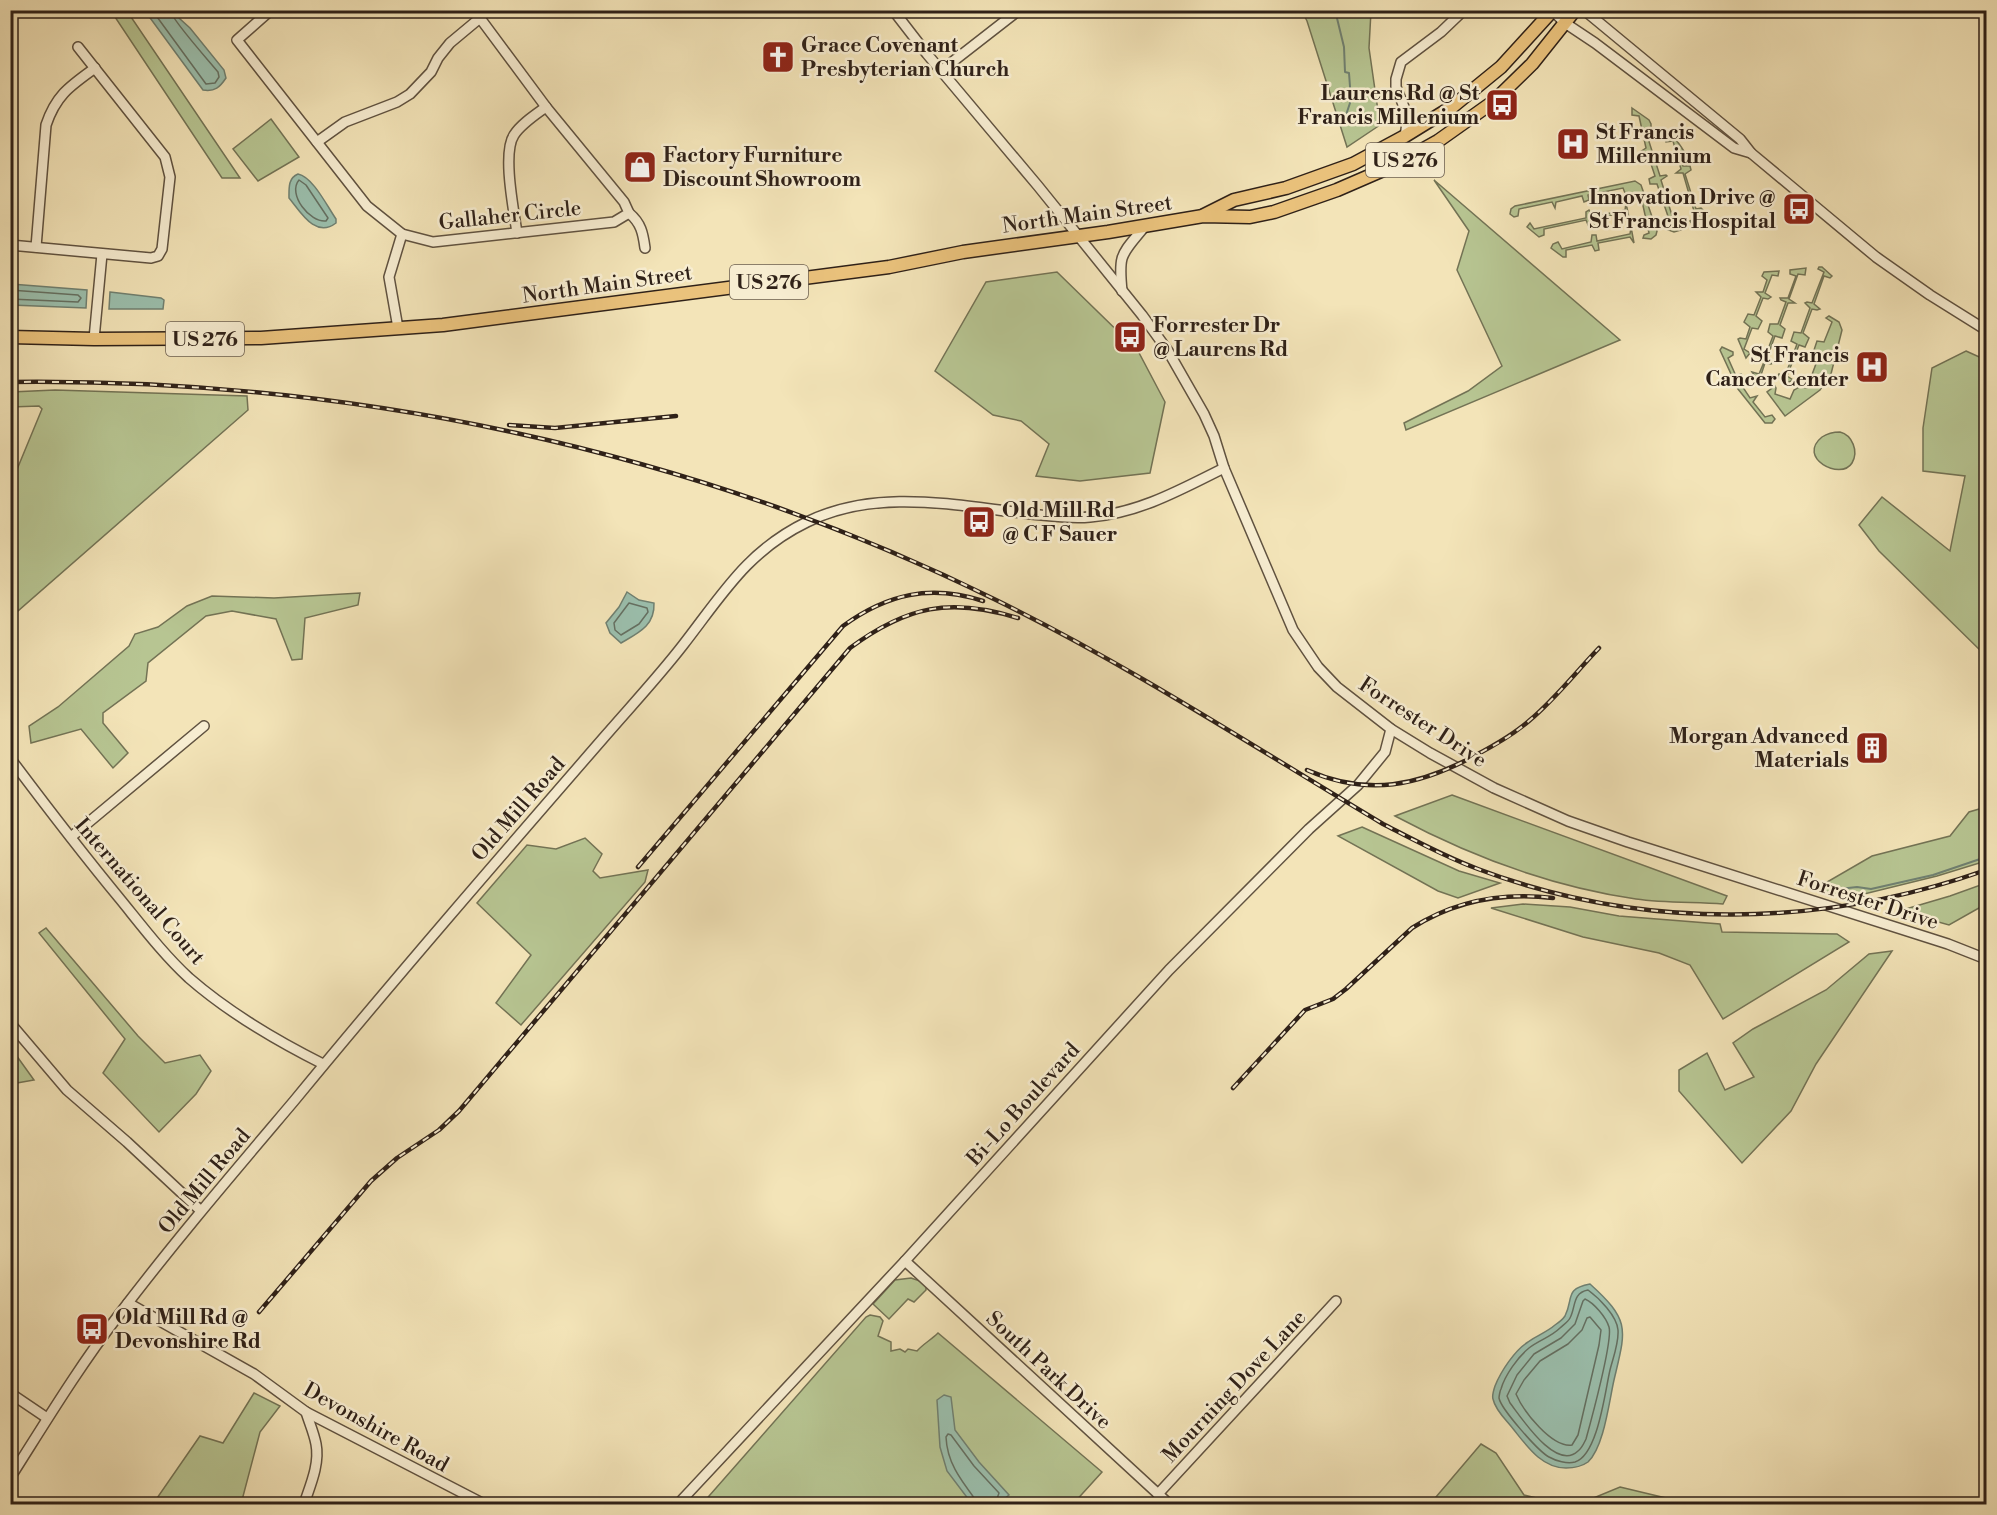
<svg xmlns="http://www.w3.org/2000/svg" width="1997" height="1515" font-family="'Libre Bodoni',serif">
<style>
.green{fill:#b7c592;stroke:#737355;stroke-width:1.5}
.water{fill:#9bbfad;stroke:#708071;stroke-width:1.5}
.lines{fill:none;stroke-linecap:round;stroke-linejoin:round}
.shore{stroke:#657062;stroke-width:1.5}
.stream{stroke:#708071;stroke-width:2}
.minor-casing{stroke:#605240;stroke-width:12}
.major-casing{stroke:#2f2118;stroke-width:15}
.minor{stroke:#f7edd1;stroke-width:9}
.major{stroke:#eac27c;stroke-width:12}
.rail-casing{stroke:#2f2118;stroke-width:4.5}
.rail{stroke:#f7edd1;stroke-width:2;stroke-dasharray:7;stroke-linecap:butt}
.labels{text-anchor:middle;stroke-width:5;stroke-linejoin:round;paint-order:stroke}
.shield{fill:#f7edd1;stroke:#6b5e50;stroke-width:1.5}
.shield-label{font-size:20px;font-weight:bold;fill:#2f2118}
.poi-label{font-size:21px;font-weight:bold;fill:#2f2118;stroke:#f7edd1;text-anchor:start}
.street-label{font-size:21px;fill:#2f2118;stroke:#f7edd1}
</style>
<rect width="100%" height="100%" fill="#f3e4b8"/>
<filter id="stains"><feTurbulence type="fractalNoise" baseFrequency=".00333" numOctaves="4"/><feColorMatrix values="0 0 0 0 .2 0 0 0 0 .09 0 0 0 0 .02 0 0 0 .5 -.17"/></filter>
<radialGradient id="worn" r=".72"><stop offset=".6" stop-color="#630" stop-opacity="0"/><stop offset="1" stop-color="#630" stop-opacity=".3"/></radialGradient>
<g class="green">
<path d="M111,11H127L240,178H222Z"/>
<path d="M1302,11H1371L1369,48L1380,125L1347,147L1307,21Z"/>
<path d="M1632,108L1649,120L1651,124V127L1645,129L1660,176L1666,175L1667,176L1661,180L1675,225H1682L1681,230L1674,232L1666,229L1671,225L1657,184H1650L1649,179L1655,176L1647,152H1640L1646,148L1639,116L1632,115Z"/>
<path d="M271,119L299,157L258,181L233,149Z"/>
<path d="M1665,132C1675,136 1682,147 1687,157L1682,161L1683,166H1690L1691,170L1685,174L1696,209L1701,208L1703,210L1701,219L1693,225L1690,221L1696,218L1683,173H1676L1681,169L1673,141L1666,142Z"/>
<path d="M1434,180L1620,340L1406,430L1404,423L1468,391L1502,366L1457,270L1469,231Z"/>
<path d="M1635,181L1641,185L1657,231L1656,235L1651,239L1643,238L1644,235L1649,233L1642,201H1636L1632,196L1625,193L1623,188L1588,195L1589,200L1584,202L1582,196L1556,202L1555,208L1552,202L1519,209L1518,216L1514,217L1510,214L1511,209L1515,206Z"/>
<path d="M1626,203L1629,218L1626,212L1593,219L1594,225L1589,227L1586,220L1544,229V235L1539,237L1527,227L1530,223L1534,229L1586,218V212L1589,210L1592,217L1625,210Z"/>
<path d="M1631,227L1634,243L1630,237L1598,243L1599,250L1595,251L1592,245L1566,250V257H1563L1551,248L1553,244L1558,242L1562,249L1591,242L1592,235H1596L1597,241L1630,234Z"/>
<path d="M1819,267H1822L1832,276L1830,278L1824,276L1814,304L1820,309L1817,310L1812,309L1803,333L1809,338L1805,347L1799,345L1787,376L1793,380L1789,382L1779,378L1778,376L1779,374L1785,376L1797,344L1791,341L1794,332L1801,333L1810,308L1805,303L1807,302L1812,303L1824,272L1818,269Z"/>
<path d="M1806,268L1805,275L1798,274L1789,299L1795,303H1788L1780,325L1785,329L1782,338L1775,336L1767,358L1773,363L1771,364L1765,363L1761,375L1767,379L1760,385L1752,372L1759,374L1764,362L1758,357H1765L1773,336L1768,332L1770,324H1778L1786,302L1781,300L1780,298H1788L1796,276L1790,274V270Z"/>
<path d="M1779,271L1778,276L1772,275L1765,293L1771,297L1768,299L1763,298L1756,316L1762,321L1758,329L1752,328L1744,349L1750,353L1746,358L1738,339L1740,338L1746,339L1750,327L1744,322L1748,314L1754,315L1761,297L1756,292H1763L1767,280L1762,276L1764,272Z"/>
<path d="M1057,272L1138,351L1165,402L1150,473L1080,481L1036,476L1049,444L1021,421L993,415L935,371L986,282Z"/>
<path d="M1829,316L1839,322L1842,330L1831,374L1820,390L1785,416L1767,392L1775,386L1776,388L1775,394L1790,399L1794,390L1799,387L1807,388L1820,353L1814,350L1817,341L1824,342L1832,322L1826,318Z"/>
<path d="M1722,347L1733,352V355L1728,358L1736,376L1741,374L1743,376L1738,380L1750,398L1757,396L1753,402L1765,417L1772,415L1775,419L1772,423H1765L1738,389L1720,350Z"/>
<path d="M1966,351L1986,360V656L1879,551L1859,525L1882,497L1950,551L1965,476L1923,471V428L1932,368Z"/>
<path d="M55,390L247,396L248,410L11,617V484L42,409L39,406L11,407V392Z"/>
<path d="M1840,432C1852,435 1859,451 1852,463C1841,481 1796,458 1822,437C1828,433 1833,432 1840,432Z"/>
<path d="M360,593L358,605L305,618L302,659L292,660L276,619L232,611L206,616L148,663L146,681L103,713V723L128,753L113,768L81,729L31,743L29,726L58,707L129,646L135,634L158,627L187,606L212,596L274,598Z"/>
<path d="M1452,795L1727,896L1723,904C1694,902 1664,903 1636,899C1552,887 1470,856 1395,816Z"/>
<path d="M1986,807V861L1937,876L1848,898L1815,889L1872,856L1950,836L1969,812Z"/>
<path d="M1362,827L1459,871L1500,883L1458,898L1438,891L1338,836Z"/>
<path d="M585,838L602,854L593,871L600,878L648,870L645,882L521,1025L496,1003L531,955L477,903L527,845L556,849Z"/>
<path d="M1986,883V904L1949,925L1899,911L1950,896Z"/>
<path d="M1523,904L1570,907L1619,916L1720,924L1722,932L1837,934L1849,942L1723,1019L1690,965L1659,953L1583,937L1491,908Z"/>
<path d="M46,928L138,1036L165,1063L200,1055L211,1071L196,1094L159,1132L103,1073L125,1039L39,933Z"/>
<path d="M1892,951L1816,1064L1791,1111L1742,1163L1679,1091V1070L1707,1053L1725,1090L1754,1077L1733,1043L1753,1029L1826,990L1869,954Z"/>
<path d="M11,1048L34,1080L11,1084Z"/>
<path d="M911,1278L923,1282L926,1287V1290L914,1302L908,1299L889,1319L873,1304L895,1280Z"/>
<path d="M870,1315L880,1317L883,1321L878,1336L891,1342V1351L900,1349L905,1352L908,1349L917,1351C923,1344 931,1340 938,1333L1102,1472L1073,1504H702L866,1317Z"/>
<path d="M254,1393L280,1406L260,1432L241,1504H160L155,1501L200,1436L223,1443Z"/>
<path d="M1481,1444L1496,1453L1524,1495L1561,1504H1430Z"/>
<path d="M1620,1487L1691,1504H1579Z"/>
</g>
<g class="water">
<path d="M145,11H176L179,18L190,28L224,70L226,78C220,87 215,92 203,90Z"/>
<path d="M298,174C313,177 327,206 336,219V223C315,239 300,211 289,198C289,188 288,178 298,174Z"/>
<path d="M11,284L87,290L86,308L11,305Z"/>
<path d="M110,292L161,298L164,300L163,309H109Z"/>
<path d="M627,592L639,600L654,603C655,626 638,633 621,643L610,633L606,623L619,607Z"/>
<path d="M1590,1284C1631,1321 1626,1329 1614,1380C1609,1402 1604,1447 1588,1462C1581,1467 1574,1468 1566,1468C1540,1468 1525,1443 1510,1425C1504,1418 1495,1409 1493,1399C1492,1396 1494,1389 1495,1386C1501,1371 1515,1350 1528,1342C1536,1336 1547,1332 1555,1325C1558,1323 1563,1319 1565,1316C1574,1298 1564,1289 1590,1284Z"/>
<path d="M944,1395L951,1397L955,1430L979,1462L1009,1495L998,1504H972L947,1471L940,1447L937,1400Z"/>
</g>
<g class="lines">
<g class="shore">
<path d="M152,10L206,84L215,83L219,77L218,72C210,62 171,19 170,10"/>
<path d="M299,180L306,185L328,218L326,221C310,223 287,194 299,180Z"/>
<path d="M10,290L78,295L81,298L78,302L10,299"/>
<path d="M629,603L647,608L648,612L639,624L621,635L615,630L614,623Z"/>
<path d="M1588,1290C1599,1298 1617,1316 1618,1330C1619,1343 1613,1358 1610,1370C1605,1391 1598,1455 1575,1462C1567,1464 1556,1461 1549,1457C1538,1451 1501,1409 1499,1398C1499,1397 1500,1390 1501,1389C1505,1375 1518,1357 1529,1348C1539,1340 1551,1337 1560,1328C1563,1325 1568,1322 1570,1318C1576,1307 1572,1293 1588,1290Z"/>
<path d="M1585,1299C1594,1303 1606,1317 1609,1327C1613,1340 1591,1421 1586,1439C1584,1443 1582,1448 1578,1451C1556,1472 1521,1417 1510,1403L1507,1396L1517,1375L1534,1354L1561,1338L1575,1324L1583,1301Z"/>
<path d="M1590,1317L1601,1330L1599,1345L1578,1435L1572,1445C1552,1448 1523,1411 1516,1394L1524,1380L1540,1361L1568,1344L1582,1330L1587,1318Z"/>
<path d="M976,1504L975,1499C960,1479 947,1462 946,1437L948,1434L951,1435L974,1466L999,1493L995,1504"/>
</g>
<g class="stream">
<path d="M1335,10L1344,47L1345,72L1349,73L1351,100L1344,121"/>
<path d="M1839,889L1857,887L1871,889L1933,875L1986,857"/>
</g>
<defs>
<g id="minor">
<path d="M271,10L237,40L367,206L402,234L433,242L614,222L629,213L624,202L546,107L474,10"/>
<path d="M893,10L927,54L1038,186L1142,315L1168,351L1204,414L1214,436L1224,468L1293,630L1318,667L1337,687L1391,729L1430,753L1494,788L1568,821L1628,842L1948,944L1986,959"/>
<path d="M1552,10L1565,23L1595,43L1734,148L1751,153"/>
<path d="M1584,10L1740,139L1751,153L1876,257L1930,295L1986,330"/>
<path d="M942,70L1019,10"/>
<path d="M1405,136L1408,117L1396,87V79L1401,62L1441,32L1464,10"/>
<path d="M317,142L345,122L397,102L410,94L431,72L438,58L450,43L480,18"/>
<path d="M629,213C641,223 643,233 645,248"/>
<path d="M517,233C514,211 502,153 514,135C521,124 535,115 546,107"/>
<path d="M10,245L151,258L158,256L162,249L170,177L165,157L78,47"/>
<path d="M36,247L46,125C56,95 70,86 95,68"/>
<path d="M1122,291C1118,252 1122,255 1145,226"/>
<path d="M398,328L389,277L402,234"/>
<path d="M94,339L102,254"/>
<path d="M10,758C46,806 82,853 120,899C142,926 163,954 189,978C228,1012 277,1041 323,1064"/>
<path d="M71,837L204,726"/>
<path d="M10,1023L67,1090L127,1142L201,1211"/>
<path d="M905,1261L1169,1504"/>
<path d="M128,1303L254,1374L306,1412L484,1504"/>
<path d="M10,1393L47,1418"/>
<path d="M10,1478C45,1423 78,1368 118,1316C174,1242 234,1172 294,1101C396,977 501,856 606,735C632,705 659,676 683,645C722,595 747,551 807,522C878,487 957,506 1031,514C1051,516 1070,519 1090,517C1139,513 1180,490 1224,468"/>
<path d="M1158,1494L1336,1301"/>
<path d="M304,1504C310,1486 320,1464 316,1444C314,1433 309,1422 306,1412"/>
<path d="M678,1504L905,1261L1169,970L1309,829L1358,785L1385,752L1391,729"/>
</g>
<g id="major">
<path d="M1204,215L1234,200L1286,188L1353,164L1405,136L1452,107L1501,67L1553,10"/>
<path d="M10,337L94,339L261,338L443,325L889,267L963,252L1108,232L1203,216L1250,217L1274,212L1337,190L1397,164L1438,141L1493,102L1532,64L1575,10"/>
</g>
</defs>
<use href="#minor" class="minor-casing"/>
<use href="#major" class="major-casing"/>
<use href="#minor" class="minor"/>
<use href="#major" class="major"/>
<defs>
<g id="rail">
<path d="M10,382C349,378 690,449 994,599C1129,665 1254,747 1383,824C1414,840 1445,857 1478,869C1642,931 1822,928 1986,870"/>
<path d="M509,425L555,428L676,416"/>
<path d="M1307,770C1368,797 1419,786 1476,755C1495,745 1513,735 1530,720C1555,699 1576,672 1599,648"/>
<path d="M638,867L843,626C887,594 930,584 983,601"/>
<path d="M1233,1088L1305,1010L1333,999L1346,989L1412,928C1456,900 1502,892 1553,898"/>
<path d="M259,1312L371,1181L397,1158L439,1130L459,1111L850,648C907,606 950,597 1018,618"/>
</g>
</defs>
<use href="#rail" class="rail-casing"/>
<use href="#rail" class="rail"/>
</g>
<defs>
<symbol id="church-square" viewBox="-11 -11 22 22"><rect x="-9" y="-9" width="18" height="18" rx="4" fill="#8f2418" stroke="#f7edd1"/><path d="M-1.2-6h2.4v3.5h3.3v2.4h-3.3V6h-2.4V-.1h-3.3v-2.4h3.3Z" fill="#fff"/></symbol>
<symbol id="bus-square" viewBox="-11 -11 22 22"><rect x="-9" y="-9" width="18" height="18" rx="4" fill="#8f2418" stroke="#f7edd1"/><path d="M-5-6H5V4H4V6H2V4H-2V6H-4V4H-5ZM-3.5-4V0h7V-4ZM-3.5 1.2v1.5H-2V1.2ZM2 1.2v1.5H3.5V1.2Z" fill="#fff"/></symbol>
<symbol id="hospital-square" viewBox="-11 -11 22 22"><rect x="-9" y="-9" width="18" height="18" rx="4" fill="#8f2418" stroke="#f7edd1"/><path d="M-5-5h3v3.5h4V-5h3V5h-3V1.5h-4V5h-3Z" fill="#fff"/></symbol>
<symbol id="shop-square" viewBox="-11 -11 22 22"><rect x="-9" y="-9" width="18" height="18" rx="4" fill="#8f2418" stroke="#f7edd1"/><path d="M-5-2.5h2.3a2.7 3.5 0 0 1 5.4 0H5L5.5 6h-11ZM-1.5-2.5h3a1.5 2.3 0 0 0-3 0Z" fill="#fff"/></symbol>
<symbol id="building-square" viewBox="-11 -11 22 22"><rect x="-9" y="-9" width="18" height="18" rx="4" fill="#8f2418" stroke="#f7edd1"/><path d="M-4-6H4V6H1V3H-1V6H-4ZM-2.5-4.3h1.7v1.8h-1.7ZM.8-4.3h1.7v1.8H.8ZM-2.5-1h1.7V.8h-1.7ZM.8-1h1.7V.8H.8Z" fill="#fff"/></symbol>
</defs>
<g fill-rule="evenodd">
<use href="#church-square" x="759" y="38" width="38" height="38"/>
<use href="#bus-square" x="1483" y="86" width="38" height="38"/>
<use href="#hospital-square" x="1554" y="125" width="38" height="38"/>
<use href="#shop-square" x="621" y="148" width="38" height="38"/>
<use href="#bus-square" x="1780" y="190" width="38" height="38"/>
<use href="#bus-square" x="1111" y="318" width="38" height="38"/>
<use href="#hospital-square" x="1853" y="348" width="38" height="38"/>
<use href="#bus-square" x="960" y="503" width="38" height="38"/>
<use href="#building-square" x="1853" y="729" width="38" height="38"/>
<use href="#bus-square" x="73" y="1310" width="38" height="38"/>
</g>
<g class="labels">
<g class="shield">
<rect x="1366" y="143" width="78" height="34" rx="4.5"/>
<rect x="730" y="265" width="78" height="34" rx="4.5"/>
<rect x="166" y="322" width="78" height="34" rx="4.5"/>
</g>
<g class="shield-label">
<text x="1405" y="167">US 276</text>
<text x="769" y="289">US 276</text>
<text x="205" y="346">US 276</text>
</g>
<g class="poi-label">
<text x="801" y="52">Grace Covenant<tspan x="801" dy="24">Presbyterian Church</tspan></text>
<text x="1479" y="100" text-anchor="end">Laurens Rd @ St<tspan x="1479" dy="24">Francis Millenium</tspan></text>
<text x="1596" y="139">St Francis<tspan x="1596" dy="24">Millennium</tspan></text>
<text x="663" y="162">Factory Furniture<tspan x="663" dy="24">Discount Showroom</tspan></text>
<text x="1776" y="204" text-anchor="end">Innovation Drive @<tspan x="1776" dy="24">St Francis Hospital</tspan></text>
<text x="1153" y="332">Forrester Dr<tspan x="1153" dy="24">@ Laurens Rd</tspan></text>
<text x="1849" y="362" text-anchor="end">St Francis<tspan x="1849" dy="24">Cancer Center</tspan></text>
<text x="1002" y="517">Old Mill Rd<tspan x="1002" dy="24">@ C F Sauer</tspan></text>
<text x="1849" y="743" text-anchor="end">Morgan Advanced<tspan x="1849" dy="24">Materials</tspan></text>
<text x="115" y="1324">Old Mill Rd @<tspan x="115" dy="24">Devonshire Rd</tspan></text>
</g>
<g class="street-label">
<text transform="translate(1087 214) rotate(-8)" y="7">North Main Street</text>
<text transform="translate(510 215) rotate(-6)" y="7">Gallaher Circle</text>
<text transform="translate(607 284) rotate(-8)" y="7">North Main Street</text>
<text transform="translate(1423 722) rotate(33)" y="7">Forrester Drive</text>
<text transform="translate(518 809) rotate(-49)" y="7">Old Mill Road</text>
<text transform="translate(140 891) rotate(49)" y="7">International Court</text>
<text transform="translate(1868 900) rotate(18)" y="7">Forrester Drive</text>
<text transform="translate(1023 1104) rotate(-48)" y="7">Bi-Lo Boulevard</text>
<text transform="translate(204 1181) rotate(-50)" y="7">Old Mill Road</text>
<text transform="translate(1049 1370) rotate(43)" y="7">South Park Drive</text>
<text transform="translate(1234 1386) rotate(-47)" y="7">Mourning Dove Lane</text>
<text transform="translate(376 1427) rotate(29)" y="7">Devonshire Road</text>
</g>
</g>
<rect width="1997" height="1515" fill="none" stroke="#f3e4b8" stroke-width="36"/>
<rect x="12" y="12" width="1973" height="1491" fill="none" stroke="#2f2118" stroke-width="3"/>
<rect x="18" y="18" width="1961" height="1479" fill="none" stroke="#2f2118" stroke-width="1.5"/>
<rect width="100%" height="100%" filter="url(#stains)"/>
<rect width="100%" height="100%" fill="url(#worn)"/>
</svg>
